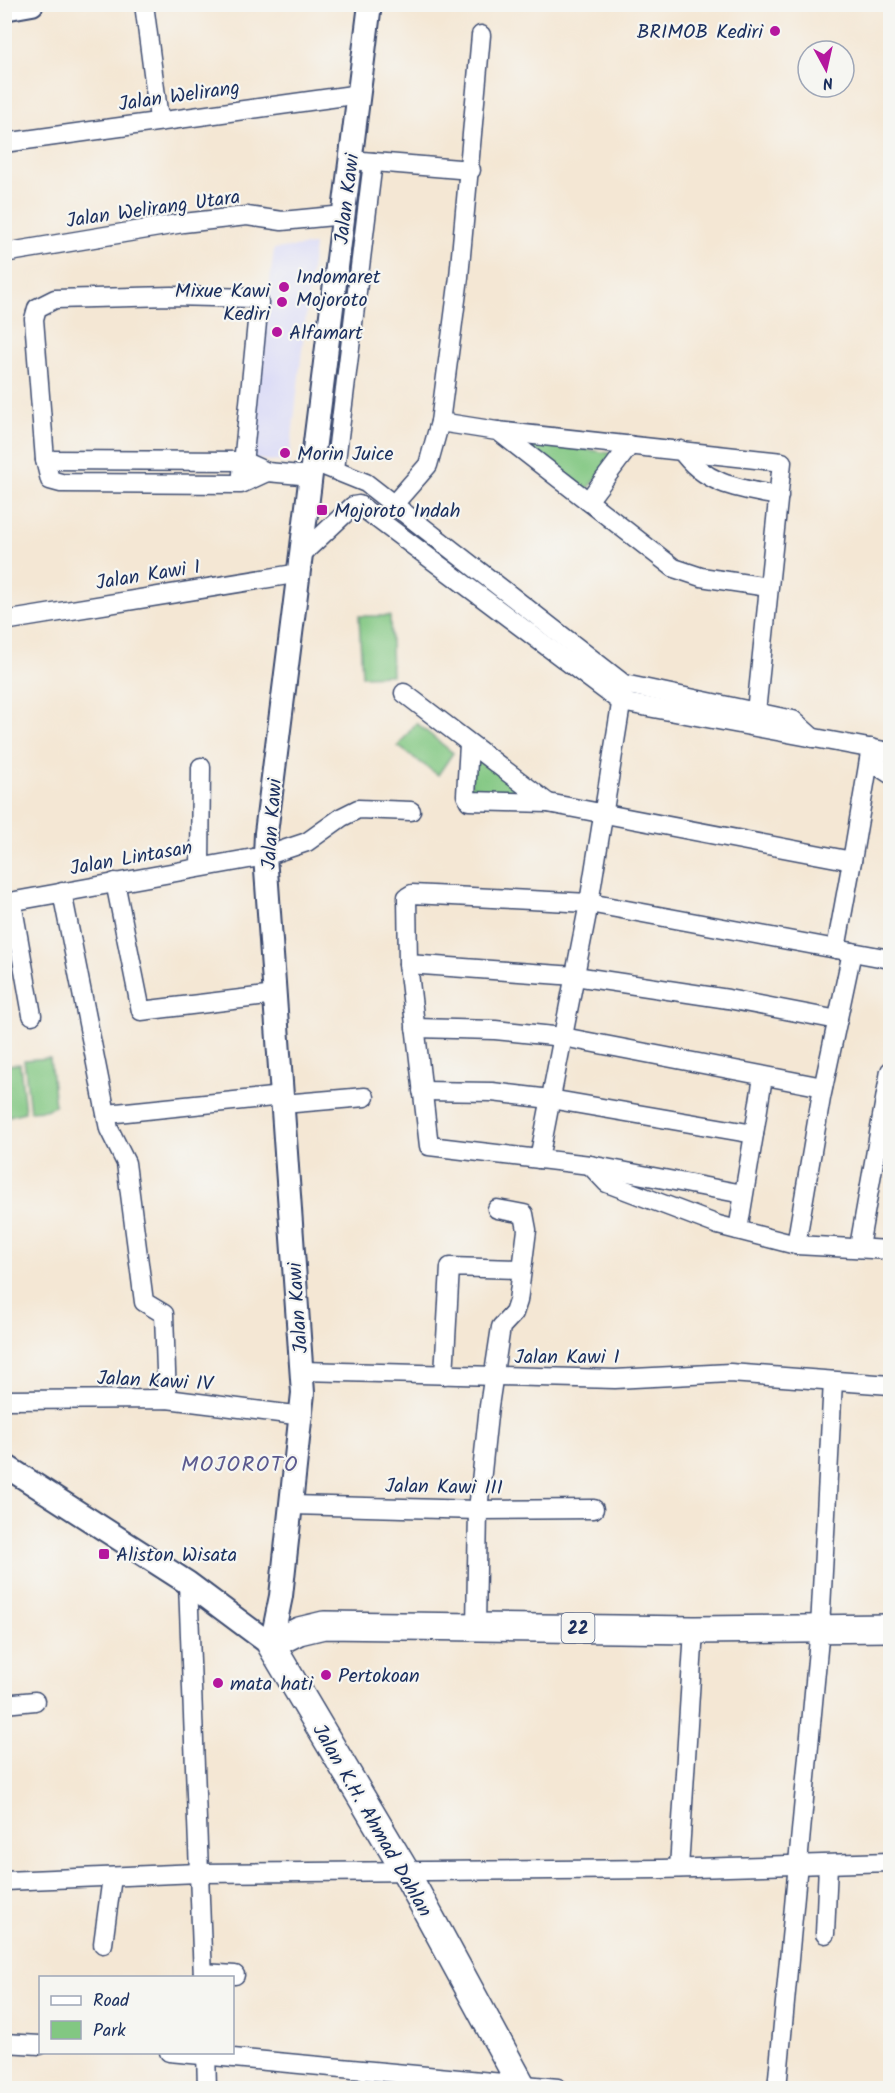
<svg xmlns="http://www.w3.org/2000/svg" width="895" height="2093" font-family="Kalam,sans-serif">
<style>
.built{fill:#d7d7f8}
.park{fill:#82c782;stroke:#4e7b70;stroke-width:1.5}
.lines{fill:none;stroke-linecap:round;stroke-linejoin:round}
.minor-casing{stroke:#3c4b70;stroke-width:21}
.major-casing{stroke:#3c4b70;stroke-width:26}
.highway-casing{stroke:#3c4b70;stroke-width:30}
.minor{stroke:#fff;stroke-width:18}
.major{stroke:#fff;stroke-width:22}
.highway{stroke:#fff;stroke-width:27}
.poi-dot{fill:#b5179e;stroke:#f6f6f2;stroke-width:2}
.labels{text-anchor:middle;stroke-width:4.5;stroke-linejoin:round;paint-order:stroke}
.shield{fill:#f6f6f2;stroke:#5d6b8a;stroke-width:1.5}
.shield-label{font-size:18px;font-weight:bold;fill:#1b2f5e}
.poi-label{font-size:20px;fill:#1b2f5e;stroke:#f6f6f2;text-anchor:start}
.street-label{font-size:20px;fill:#1b2f5e;stroke:#f6f6f2}
.quarter-label{font-size:22px;letter-spacing:1.5px;fill:#5c5b90;stroke:#f6f6f2}
</style>
<rect width="100%" height="100%" fill="#f6f6f2"/>
<filter id="ink" filterUnits="userSpaceOnUse"><feTurbulence type="fractalNoise" baseFrequency=".0167" numOctaves="2"/><feDisplacementMap in="SourceGraphic" scale="12" xChannelSelector="R" yChannelSelector="G"/><feConvolveMatrix kernelMatrix="1 2 1 2 8 2 1 2 1" color-interpolation-filters="sRGB"/></filter>
<filter id="wash" filterUnits="userSpaceOnUse"><feTurbulence type="fractalNoise" baseFrequency=".008" numOctaves="4" result="noise"/><feDisplacementMap in="SourceGraphic" scale="24" xChannelSelector="R" yChannelSelector="G"/><feGaussianBlur stdDeviation="1.35" result="paint"/><feColorMatrix in="noise" values="0 0 0 0 0 0 0 0 0 0 0 0 0 0 0 0 0 1.4 0 .05"/><feComposite in="paint" operator="in"/></filter>
<g filter="url(#wash)">
<rect width="100%" height="100%" fill="#f4e7d4"/>
<path class="built" d="M314,245L289,463L248,458L274,249Z"/>
<g class="park">
<path d="M518,439L617,454L587,490Z"/>
<path d="M359,616H390L392,675L362,676Z"/>
<path d="M416,723L453,753L438,775L398,746Z"/>
<path d="M473,753L535,798L470,795Z"/>
<path d="M50,1058L55,1106L45,1110L30,1111L24,1060Z"/>
<path d="M20,1064L25,1112L5,1117V1065Z"/>
</g>
</g>
<g filter="url(#ink)">
<g class="lines">
<defs>
<g id="minor">
<path d="M144,4L159,119"/>
<path d="M481,35L459,277L440,422L497,431L782,462L756,712"/>
<path d="M4,143L360,94"/>
<path d="M362,161L471,170"/>
<path d="M4,253L183,223L247,216L282,221L344,215"/>
<path d="M498,431L674,568L701,577L768,587"/>
<path d="M681,450C705,485 740,489 779,496"/>
<path d="M45,460L243,461L267,472L312,476"/>
<path d="M314,462L366,483L624,684L793,720L813,738"/>
<path d="M335,469L373,162"/>
<path d="M241,484L259,302L254,298L171,296L55,299L37,308L34,319L45,460L50,480L61,483L241,484L267,472"/>
<path d="M588,501L630,445"/>
<path d="M394,504L428,465L440,422"/>
<path d="M303,553L353,506L359,505L621,702L890,752"/>
<path d="M4,621L300,573"/>
<path d="M404,693L548,803"/>
<path d="M469,744L466,795L469,801L548,803L852,861L871,748"/>
<path d="M869,760L890,774"/>
<path d="M200,867L201,767"/>
<path d="M115,882L141,1011L275,995"/>
<path d="M62,892L109,1129L126,1163L144,1302L164,1314L167,1399"/>
<path d="M12,902L32,1015"/>
<path d="M4,903L265,856L307,842L342,817L358,809L411,811"/>
<path d="M836,949L852,861"/>
<path d="M408,964L575,976L728,999L838,1020"/>
<path d="M415,1028L495,1030L563,1037L823,1087"/>
<path d="M422,1091L492,1092L550,1099L754,1134L738,1230"/>
<path d="M283,1104L365,1097"/>
<path d="M107,1114L282,1096"/>
<path d="M754,1134L763,1077"/>
<path d="M539,1159L589,903L623,692"/>
<path d="M590,1165L607,1183L718,1225L796,1245L890,1250"/>
<path d="M743,1194L590,1165L429,1146L408,964L407,897L412,894L589,903L890,959"/>
<path d="M796,1245L821,1098L852,952"/>
<path d="M859,1247L890,1071"/>
<path d="M302,1371L615,1379L730,1373L890,1385"/>
<path d="M444,1375L450,1267L521,1269"/>
<path d="M4,1400L167,1399L303,1416"/>
<path d="M292,1505L478,1510L594,1509"/>
<path d="M188,1583L203,1978"/>
<path d="M476,1626L478,1510L489,1406L501,1327L514,1313L518,1301L527,1230L524,1214L497,1209"/>
<path d="M4,1704L35,1701"/>
<path d="M679,1868L694,1630"/>
<path d="M4,1881L199,1873L661,1869L890,1862"/>
<path d="M825,1934L828,1865"/>
<path d="M103,1944L112,1877"/>
<path d="M203,1973L235,1975"/>
<path d="M4,2043L40,2045"/>
<path d="M169,2052L558,2088"/>
<path d="M206,2052L207,2088"/>
<path d="M777,2088L820,1628L833,1381"/>
</g>
<g id="major">
<path d="M4,9L32,4"/>
<path d="M4,1465L188,1583L271,1645L281,1596L303,1393L265,856L266,833L370,4"/>
</g>
<path id="highway" d="M523,2088L404,1869L271,1645L299,1631L324,1625L694,1630L890,1628"/>
</defs>
<use href="#minor" class="minor-casing"/>
<use href="#major" class="major-casing"/>
<use href="#highway" class="highway-casing"/>
<use href="#minor" class="minor"/>
<use href="#major" class="major"/>
<use href="#highway" class="highway"/>
</g>
</g>
<g class="poi-dot">
<circle cx="775" cy="31" r="6"/>
<circle cx="284" cy="287" r="6"/>
<circle cx="282" cy="302" r="6"/>
<circle cx="277" cy="332" r="6"/>
<circle cx="285" cy="453" r="6"/>
<rect x="316" y="504" width="12" height="12" rx="3"/>
<rect x="98" y="1548" width="12" height="12" rx="3"/>
<circle cx="326" cy="1675" r="6"/>
<circle cx="218" cy="1683" r="6"/>
</g>
<g class="labels">
<rect class="shield" x="561.5" y="1613" width="33" height="30" rx="4.5"/>
<g class="shield-label">
<text x="578" y="1634">22</text>
</g>
<g class="poi-label">
<text x="763" y="38" text-anchor="end">BRIMOB Kediri</text>
<text x="296" y="283">Indomaret<tspan x="296" dy="23">Mojoroto</tspan></text>
<text x="270" y="297" text-anchor="end">Mixue Kawi<tspan x="270" dy="23">Kediri</tspan></text>
<text x="289" y="339">Alfamart</text>
<text x="297" y="460">Morin Juice</text>
<text x="334" y="517">Mojoroto Indah</text>
<text x="116" y="1561">Aliston Wisata</text>
<text x="338" y="1682">Pertokoan</text>
<text x="230" y="1690">mata hati</text>
</g>
<g class="street-label">
<text transform="translate(179 95) rotate(-8)" y="7">Jalan Welirang</text>
<text transform="translate(346 199) rotate(-83)" y="7">Jalan Kawi</text>
<text transform="translate(153 208) rotate(-8)" y="7">Jalan Welirang Utara</text>
<text transform="translate(148 574) rotate(-9)" y="7">Jalan Kawi I</text>
<text transform="translate(271 824) rotate(-86)" y="7">Jalan Kawi</text>
<text transform="translate(131 857) rotate(-10)" y="7">Jalan Lintasan</text>
<text transform="translate(297 1308) rotate(-94)" y="7">Jalan Kawi</text>
<text x="567" y="1363">Jalan Kawi I</text>
<text transform="translate(155 1380) rotate(3)" y="7">Jalan Kawi IV</text>
<text transform="translate(444 1486) rotate(1)" y="7">Jalan Kawi III</text>
<text transform="translate(373 1820) rotate(60)" y="7">Jalan K.H. Ahmad Dahlan</text>
</g>
<g class="quarter-label">
<text x="240" y="1471">MOJOROTO</text>
</g>
</g>
<rect width="895" height="2093" fill="none" stroke="#f6f6f2" stroke-width="24"/>
<rect x="39" y="1976" width="195" height="78" fill="#f6f6f2" stroke="#9ea6b7" stroke-width="1.5"/>
<rect x="51" y="1996" width="30" height="9" fill="#ffffff" stroke="#9ea6b7" stroke-width="1.5"/>
<text x="93" y="2006" font-size="18" fill="#1b2f5e">Road</text>
<rect x="51" y="2021" width="30" height="18" fill="#82c782" stroke="#9ea6b7" stroke-width="1.5"/>
<text x="93" y="2036" font-size="18" fill="#1b2f5e">Park</text>
<g transform="translate(826 69) rotate(172)"><circle r="28" fill="#f6f6f2" stroke="#9ea6b7" stroke-width="1.5"/>
<path d="M0-4.5L10 22L0 15L-10 22Z" fill="#b5179e"/>
<text y="-9" font-size="16" font-weight="bold" text-anchor="middle" fill="#1b2f5e">N</text>
</g>
</svg>
